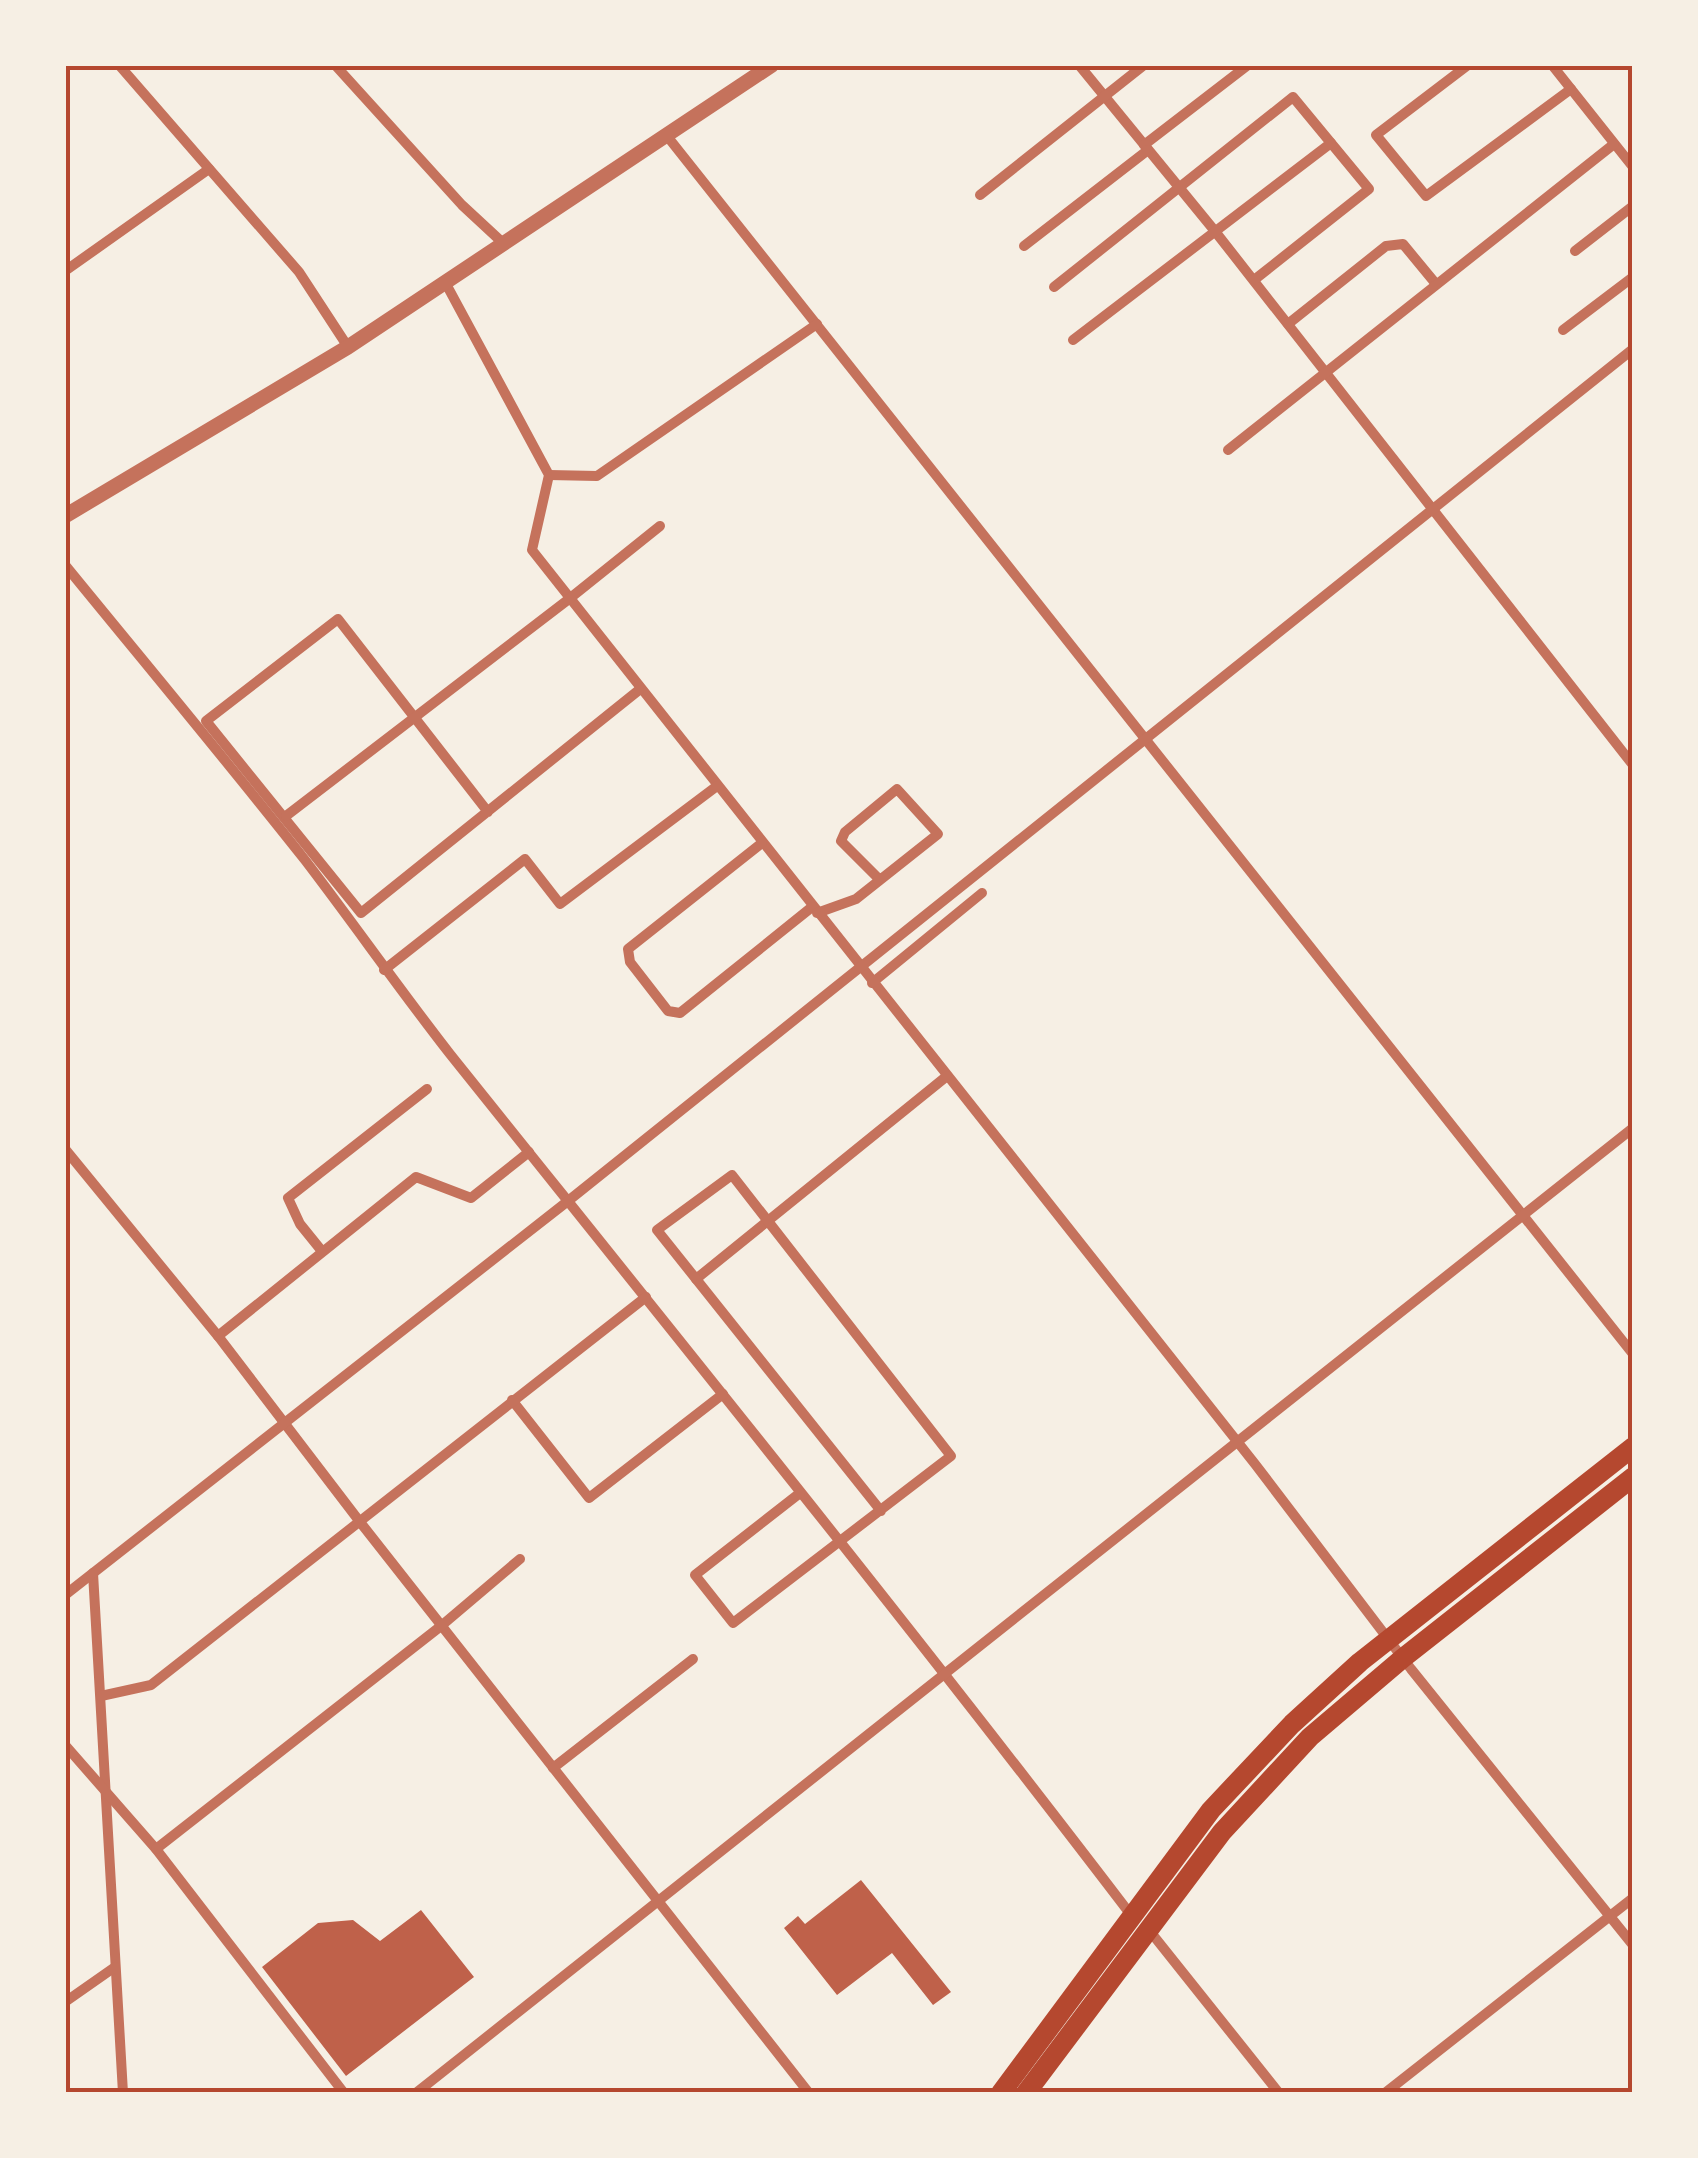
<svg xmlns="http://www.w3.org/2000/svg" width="1698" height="2158" font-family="'Fira Sans Condensed',sans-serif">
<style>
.building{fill:#bf614a}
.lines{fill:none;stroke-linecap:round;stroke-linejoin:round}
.minor{stroke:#c5725c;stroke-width:10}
.tertiary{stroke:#c5725c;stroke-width:15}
.primary{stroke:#b5482f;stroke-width:20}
.neatline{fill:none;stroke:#b5482f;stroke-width:4}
</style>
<rect width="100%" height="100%" fill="#f6efe4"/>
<g class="building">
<path d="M861,1880L951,1992L933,2005L892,1953L837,1995L784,1928L798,1916L805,1924Z"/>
<path d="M421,1910L474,1977L346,2076L262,1967L318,1923L353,1920L380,1941Z"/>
</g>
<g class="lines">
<g class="minor">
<path d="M119,65L299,272L348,347"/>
<path d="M335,65L462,205L503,243"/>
<path d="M1079,65L1214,230L1633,765"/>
<path d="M1468,65L1376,135L1426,196L1571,89"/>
<path d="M1552,65L1633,167"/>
<path d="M667,136L1633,1354"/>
<path d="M1144,145L1248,65"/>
<path d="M980,195L1144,65"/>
<path d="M1024,246L1148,150"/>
<path d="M1575,251L1633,206"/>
<path d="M65,271L209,169"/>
<path d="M445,282L549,475L532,550L1255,1464L1411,1669L1633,1945"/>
<path d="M1054,287L1293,97L1369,189L1254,280"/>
<path d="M1288,324L1386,246L1403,244L1436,284"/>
<path d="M1563,330L1633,277"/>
<path d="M1073,340L1331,143"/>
<path d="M1228,450L1614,144"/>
<path d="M549,475L597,476L817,324"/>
<path d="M65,565C145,663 226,760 305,860C354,924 400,990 450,1054C679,1340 909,1624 1131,1915"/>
<path d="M488,812L338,619L206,721L361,913L639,690"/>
<path d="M286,816L569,599L660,526"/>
<path d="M762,843L628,949L630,962L668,1011L680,1013L812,907"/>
<path d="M817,913L856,899L938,834L897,789L845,832L841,841L880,880"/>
<path d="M384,970L525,859L560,904L717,786"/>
<path d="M872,983L982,893"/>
<path d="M65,1149L218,1336L360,1522L809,2093"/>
<path d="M321,1250L300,1224L288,1198L427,1089"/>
<path d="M696,1279L947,1076"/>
<path d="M218,1336L416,1177L471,1198L529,1152"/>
<path d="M512,1400L589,1498L723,1394"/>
<path d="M800,1493L695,1575L733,1623L951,1456L732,1175L657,1230L881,1511"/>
<path d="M93,1573L123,2093"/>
<path d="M65,1595L568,1201L1633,349"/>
<path d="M101,1696L151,1685L646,1297"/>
<path d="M65,1745L156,1849L344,2093"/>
<path d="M553,1768L693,1659"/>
<path d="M156,1849L441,1626L520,1559"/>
<path d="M1149,1930L1279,2093"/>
<path d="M65,2002L115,1967"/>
<path d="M416,2093L1633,1128"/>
<path d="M1385,2093L1633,1898"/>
</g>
<path class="tertiary" d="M65,516L348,347L772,65"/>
<g class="primary">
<path d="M1001,2093L1211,1810L1292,1724L1360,1662L1633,1447"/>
<path d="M1026,2093L1222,1832L1310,1737L1403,1658L1633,1477"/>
</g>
</g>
<rect width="1698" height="2158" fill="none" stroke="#f6efe4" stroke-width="135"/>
<rect x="68" y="68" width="1562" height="2022" class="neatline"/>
</svg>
